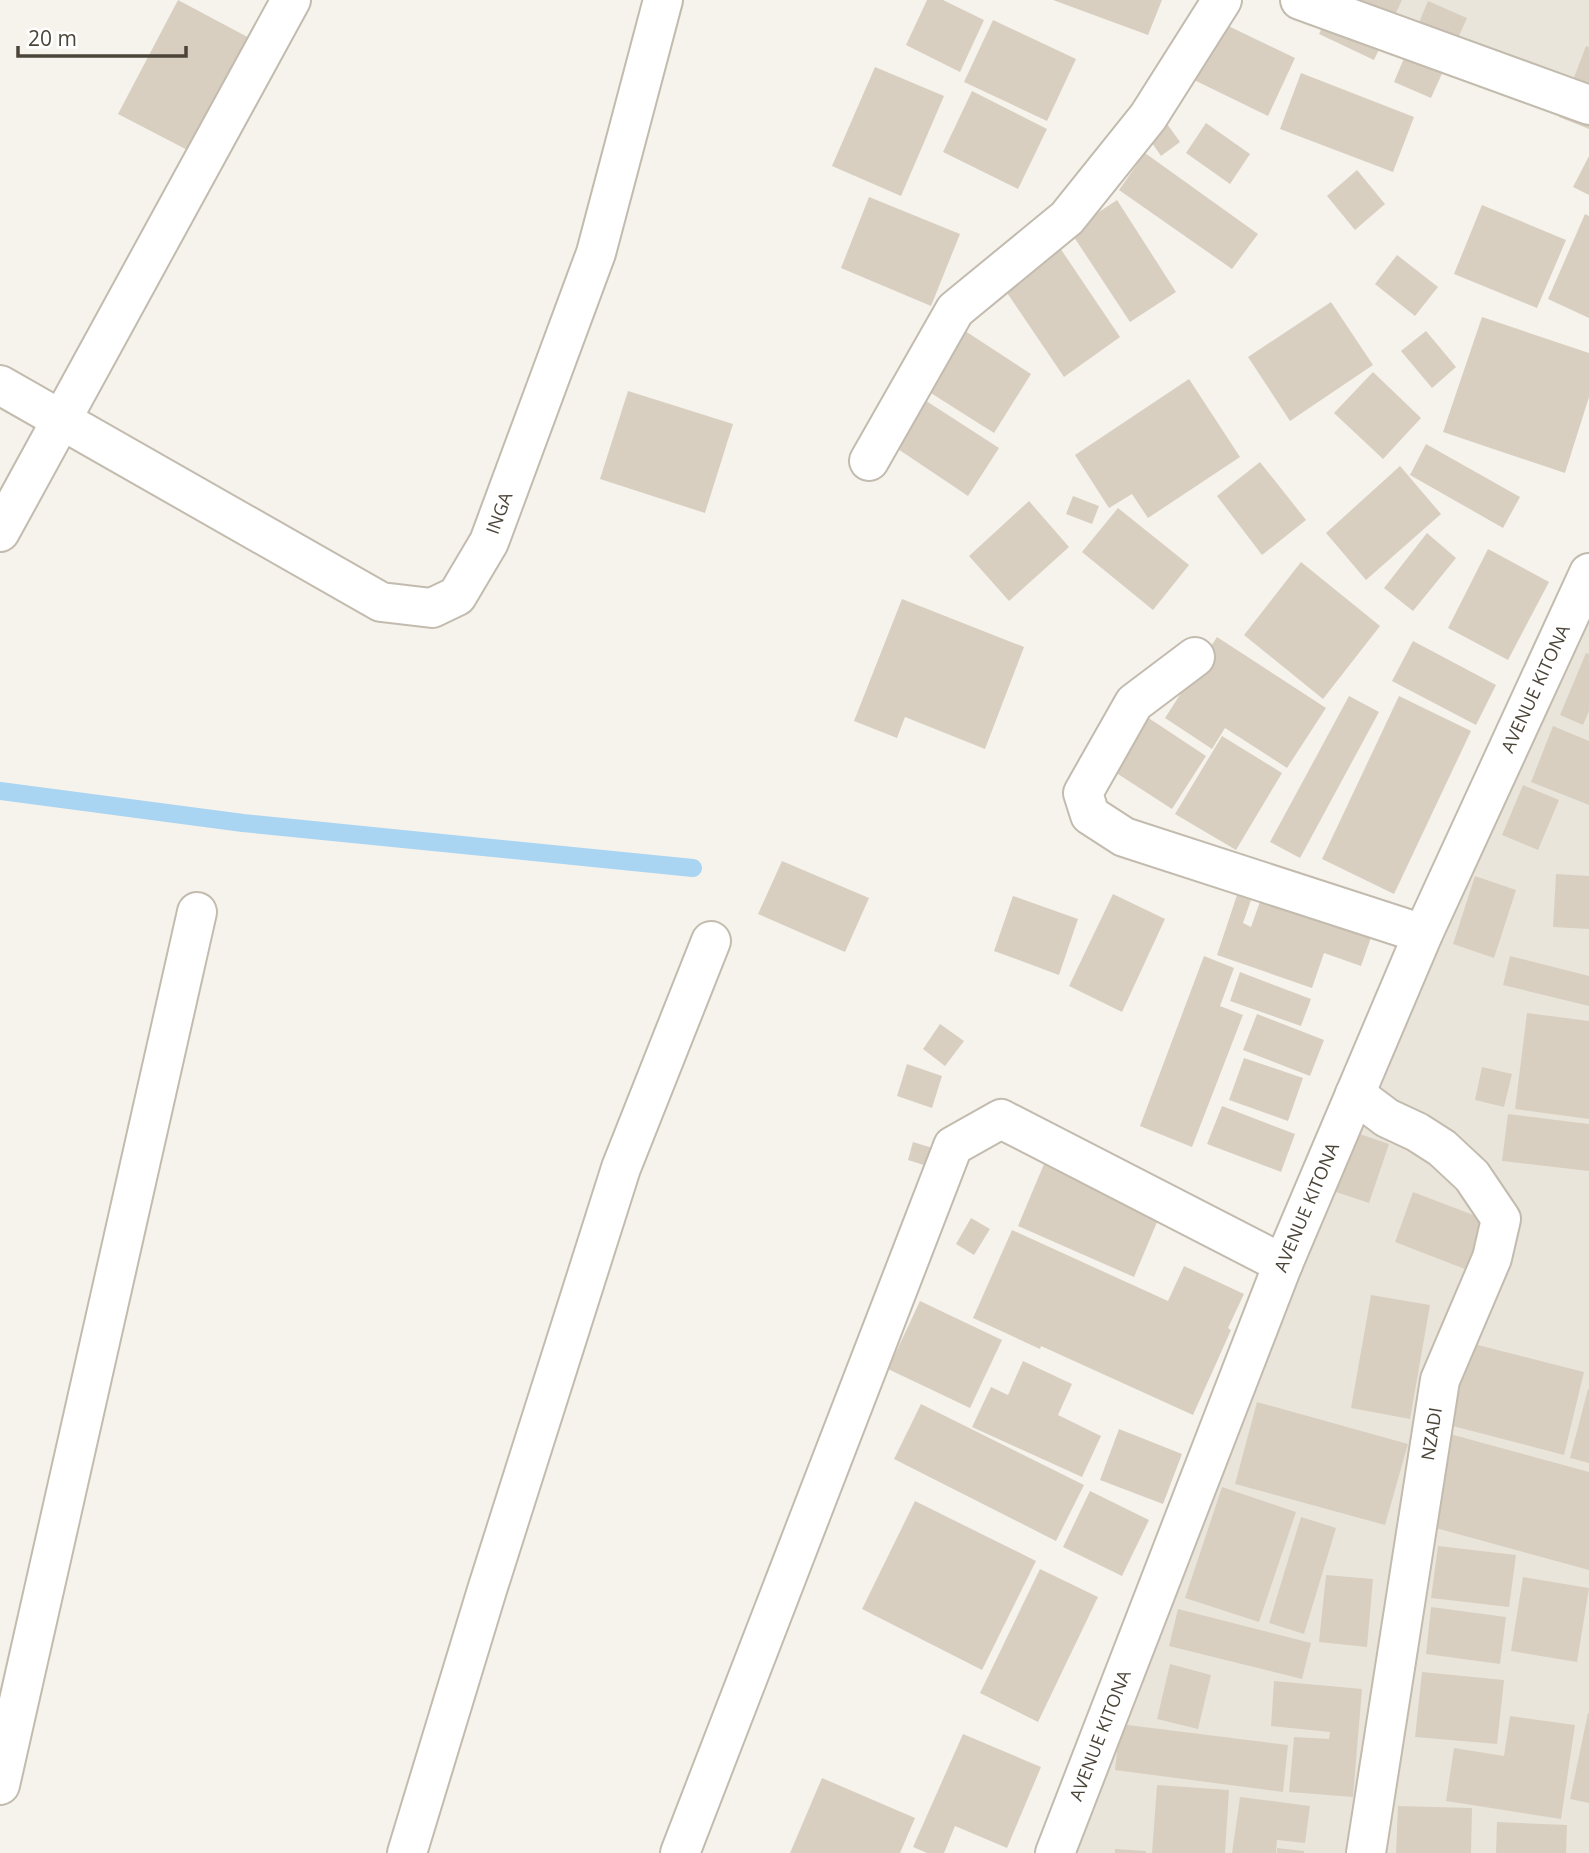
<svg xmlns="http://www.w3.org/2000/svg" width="1589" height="1853" font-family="'Open Sans',sans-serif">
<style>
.residential{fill:#eae5da}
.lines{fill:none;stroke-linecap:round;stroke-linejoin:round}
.stream{stroke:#a9d4f2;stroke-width:18}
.building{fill:#d8cfc1}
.minor-casing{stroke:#c2bbae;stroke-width:42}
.minor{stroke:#fff;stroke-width:38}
.labels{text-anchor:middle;stroke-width:5;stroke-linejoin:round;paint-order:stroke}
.street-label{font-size:18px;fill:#4b4439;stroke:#fff}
</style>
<rect width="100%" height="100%" fill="#f6f3ec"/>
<g class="residential">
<path d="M1300,0H1589V105Z"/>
<path d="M1589,573V1853H1055Z"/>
</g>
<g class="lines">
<path class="stream" d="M0,791L243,823L693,868"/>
</g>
<g class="building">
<path d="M178,0L257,42L197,155L118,114Z"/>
<path d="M927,0H943L984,20L960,72L906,45Z"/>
<path d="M1053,0H1162L1148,35Z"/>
<path d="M1335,0H1402L1374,60L1319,34Z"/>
<path d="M1428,1L1467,18L1431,98L1394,82Z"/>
<path d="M993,20L1076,59L1047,121L964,82Z"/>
<path d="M1218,21L1295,58L1268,116L1190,78Z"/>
<path d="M1586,46L1589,47V129L1559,117Z"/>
<path d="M875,67L944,96L901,196L832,166Z"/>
<path d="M1301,73L1414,117L1393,172L1280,129Z"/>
<path d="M972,91L1047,129L1018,189L943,152Z"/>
<path d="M1160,114L1180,142L1161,156L1141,127Z"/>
<path d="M1206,123L1250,154L1230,184L1186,153Z"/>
<path d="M1145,153L1258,234L1232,269L1119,190Z"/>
<path d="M1589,156V195L1573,187Z"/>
<path d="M1357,170L1385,204L1355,230L1327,196Z"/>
<path d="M869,197L960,234L931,306L841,268Z"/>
<path d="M1117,200L1176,292L1130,322L1070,231Z"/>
<path d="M1482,205L1566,240L1537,308L1454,274Z"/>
<path d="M1585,214L1589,216V318L1548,299Z"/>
<path d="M1054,239L1120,337L1064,377L997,278Z"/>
<path d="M1397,255L1438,287L1415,316L1375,284Z"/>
<path d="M1331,302L1373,365L1290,421L1248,357Z"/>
<path d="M1482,317L1589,353V397L1565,473L1443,432Z"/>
<path d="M953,323L1031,374L994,433L915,383Z"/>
<path d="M1426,331L1456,367L1432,388L1401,351Z"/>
<path d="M1373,372L1421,418L1383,459L1334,413Z"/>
<path d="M1189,379L1240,457L1148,518L1132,494L1109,508L1075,455Z"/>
<path d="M628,391L733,424L705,513L600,479Z"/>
<path d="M917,395L999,448L968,496L886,441Z"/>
<path d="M1426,444L1520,497L1503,528L1410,475Z"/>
<path d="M1260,462L1306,520L1262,555L1217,496Z"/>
<path d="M1400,466L1441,514L1366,580L1326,533Z"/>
<path d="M1073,496L1099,506L1092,524L1066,514Z"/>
<path d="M1029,501L1069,547L1009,601L969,556Z"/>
<path d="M1118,508L1189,565L1153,610L1082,552Z"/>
<path d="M1427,533L1456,558L1413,611L1384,588Z"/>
<path d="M1488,549L1549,582L1508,660L1448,628Z"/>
<path d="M1301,562L1380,626L1323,699L1244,635Z"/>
<path d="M902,599L1024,647L985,749L905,717L897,738L854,721Z"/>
<path d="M1217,637L1326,708L1287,768L1225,728L1212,749L1165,718Z"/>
<path d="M1413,641L1496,685L1476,725L1392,681Z"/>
<path d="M1586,653L1589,654V711L1583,725L1560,715Z"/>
<path d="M1349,696L1379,712L1300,858L1270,842Z"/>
<path d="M1399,696L1471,731L1394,894L1322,859Z"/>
<path d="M1138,711L1206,756L1172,809L1104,765Z"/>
<path d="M1553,726L1589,741V805L1531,782Z"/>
<path d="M1222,736L1282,773L1236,850L1175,814Z"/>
<path d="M1523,785L1559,800L1538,850L1502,835Z"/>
<path d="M782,861L869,898L845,952L758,914Z"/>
<path d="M1556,874L1589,876V929L1553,927Z"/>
<path d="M1475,876L1516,890L1494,958L1453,944Z"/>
<path d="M1113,894L1165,919L1122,1012L1069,986Z"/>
<path d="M1237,895L1251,900L1243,923L1251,927L1262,896L1372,935L1361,966L1324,953L1312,988L1217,955Z"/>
<path d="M1013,896L1078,919L1059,975L994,951Z"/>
<path d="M1204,956L1234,968L1220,1006L1243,1015L1192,1147L1140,1126Z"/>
<path d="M1510,956L1589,976V1006L1503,985Z"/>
<path d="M1240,972L1311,999L1301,1026L1230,1001Z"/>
<path d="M1527,1013L1589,1021V1119L1515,1109Z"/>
<path d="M1257,1014L1324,1040L1310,1076L1243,1050Z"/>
<path d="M940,1024L964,1041L945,1066L923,1049Z"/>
<path d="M1244,1058L1303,1078L1288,1121L1229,1100Z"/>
<path d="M907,1064L942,1076L932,1108L897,1096Z"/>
<path d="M1482,1067L1512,1074L1504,1107L1475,1100Z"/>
<path d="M1222,1106L1295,1134L1281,1172L1207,1144Z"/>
<path d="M1508,1114L1589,1124V1171L1502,1161Z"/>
<path d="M1354,1132L1389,1144L1369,1203L1333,1191Z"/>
<path d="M913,1142L939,1150L933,1168L908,1160Z"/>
<path d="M1044,1164L1160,1215L1134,1277L1018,1226Z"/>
<path d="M1413,1192L1489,1221L1470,1271L1395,1242Z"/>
<path d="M971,1218L990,1229L974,1255L956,1244Z"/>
<path d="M1012,1230L1168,1301L1184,1266L1244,1294L1228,1328L1231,1330L1193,1415L1041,1346L1040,1349L973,1318Z"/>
<path d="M1371,1295L1430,1305L1410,1419L1351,1408Z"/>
<path d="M920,1301L1002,1340L970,1408L888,1369Z"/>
<path d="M1466,1342L1584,1372L1564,1455L1445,1424Z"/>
<path d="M1023,1361L1072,1384L1058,1415L1101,1436L1082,1477L972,1427L991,1387L1008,1395Z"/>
<path d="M1588,1389H1589V1463L1570,1458Z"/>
<path d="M1257,1402L1408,1444L1385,1525L1235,1484Z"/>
<path d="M921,1404L1084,1485L1056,1541L894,1459Z"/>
<path d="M1119,1429L1182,1454L1163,1504L1100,1480Z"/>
<path d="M1450,1434L1589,1472V1570L1425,1525Z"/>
<path d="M1222,1487L1296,1512L1259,1622L1185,1598Z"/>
<path d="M1090,1491L1149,1520L1122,1576L1063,1547Z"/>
<path d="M915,1501L1036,1561L982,1670L862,1609Z"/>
<path d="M1301,1517L1336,1528L1304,1634L1269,1623Z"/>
<path d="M1438,1546L1516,1555L1509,1607L1431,1598Z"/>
<path d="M1040,1569L1098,1597L1038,1722L980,1693Z"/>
<path d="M1326,1575L1373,1579L1367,1647L1319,1642Z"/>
<path d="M1523,1577L1589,1588L1577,1662L1511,1651Z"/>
<path d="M1431,1607L1506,1617L1500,1664L1426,1654Z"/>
<path d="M1178,1609L1311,1643L1302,1679L1169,1646Z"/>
<path d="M1170,1664L1211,1675L1198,1729L1157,1719Z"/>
<path d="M1422,1672L1504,1680L1497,1744L1415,1737Z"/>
<path d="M1274,1681L1362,1689L1353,1797L1289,1792L1294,1737L1329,1739L1330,1732L1271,1726Z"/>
<path d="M1588,1713H1589V1803L1570,1799Z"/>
<path d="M1510,1716L1575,1725L1561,1819L1446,1801L1454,1748L1504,1756Z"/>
<path d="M1120,1724L1288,1745L1283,1792L1115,1770Z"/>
<path d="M963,1734L1041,1767L1007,1848L955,1826L944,1853H927L913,1847Z"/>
<path d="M822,1778L915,1818L900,1853H790Z"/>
<path d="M1157,1785L1229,1790L1225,1853H1152Z"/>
<path d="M1240,1797L1310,1806L1305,1843L1277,1840L1276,1853H1232Z"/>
<path d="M1398,1806L1472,1808L1471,1853H1396Z"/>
<path d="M1497,1822L1567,1825L1566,1853H1496Z"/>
<path d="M1277,1848L1304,1851V1853H1277Z"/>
<path d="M1115,1849L1146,1851V1853H1115Z"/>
</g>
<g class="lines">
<defs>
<g id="minor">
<path d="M1300,0L1589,105"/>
<path id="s1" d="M0,385L381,602L432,608L457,596L489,542L596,253L663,0"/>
<path d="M869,461L955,310L1067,218L1148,117L1222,0"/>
<path d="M0,532L291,0"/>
<path d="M1195,657L1134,703L1083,793L1090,815L1124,837L1423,934"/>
<path d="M1355,1094L1387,1118L1417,1132L1442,1148L1472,1176L1501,1219L1492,1258L1440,1380L1366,1853"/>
<path d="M0,1785L197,912"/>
<path d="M407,1853L487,1590L621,1168L711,941"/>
<path d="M680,1853L953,1146L1001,1119L1283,1264"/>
<path id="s2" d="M1055,1853L1283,1264L1423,934L1589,573"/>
</g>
</defs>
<use href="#minor" class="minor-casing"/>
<use href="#minor" class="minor"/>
</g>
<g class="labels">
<g class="street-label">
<text dy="6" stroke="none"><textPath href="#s1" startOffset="611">INGA</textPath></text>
<text dy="6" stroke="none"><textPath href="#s2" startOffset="1260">AVENUE KITONA</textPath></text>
<text dy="6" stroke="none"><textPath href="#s2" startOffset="693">AVENUE KITONA</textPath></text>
<text transform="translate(1432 1434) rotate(-81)" y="6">NZADI</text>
<text dy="6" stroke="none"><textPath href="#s2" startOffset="126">AVENUE KITONA</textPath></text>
</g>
</g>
<path d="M18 46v10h168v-10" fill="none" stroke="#4b4439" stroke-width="3.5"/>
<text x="28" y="46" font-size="21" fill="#4b4439" stroke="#ffffff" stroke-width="5" paint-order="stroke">20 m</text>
</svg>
